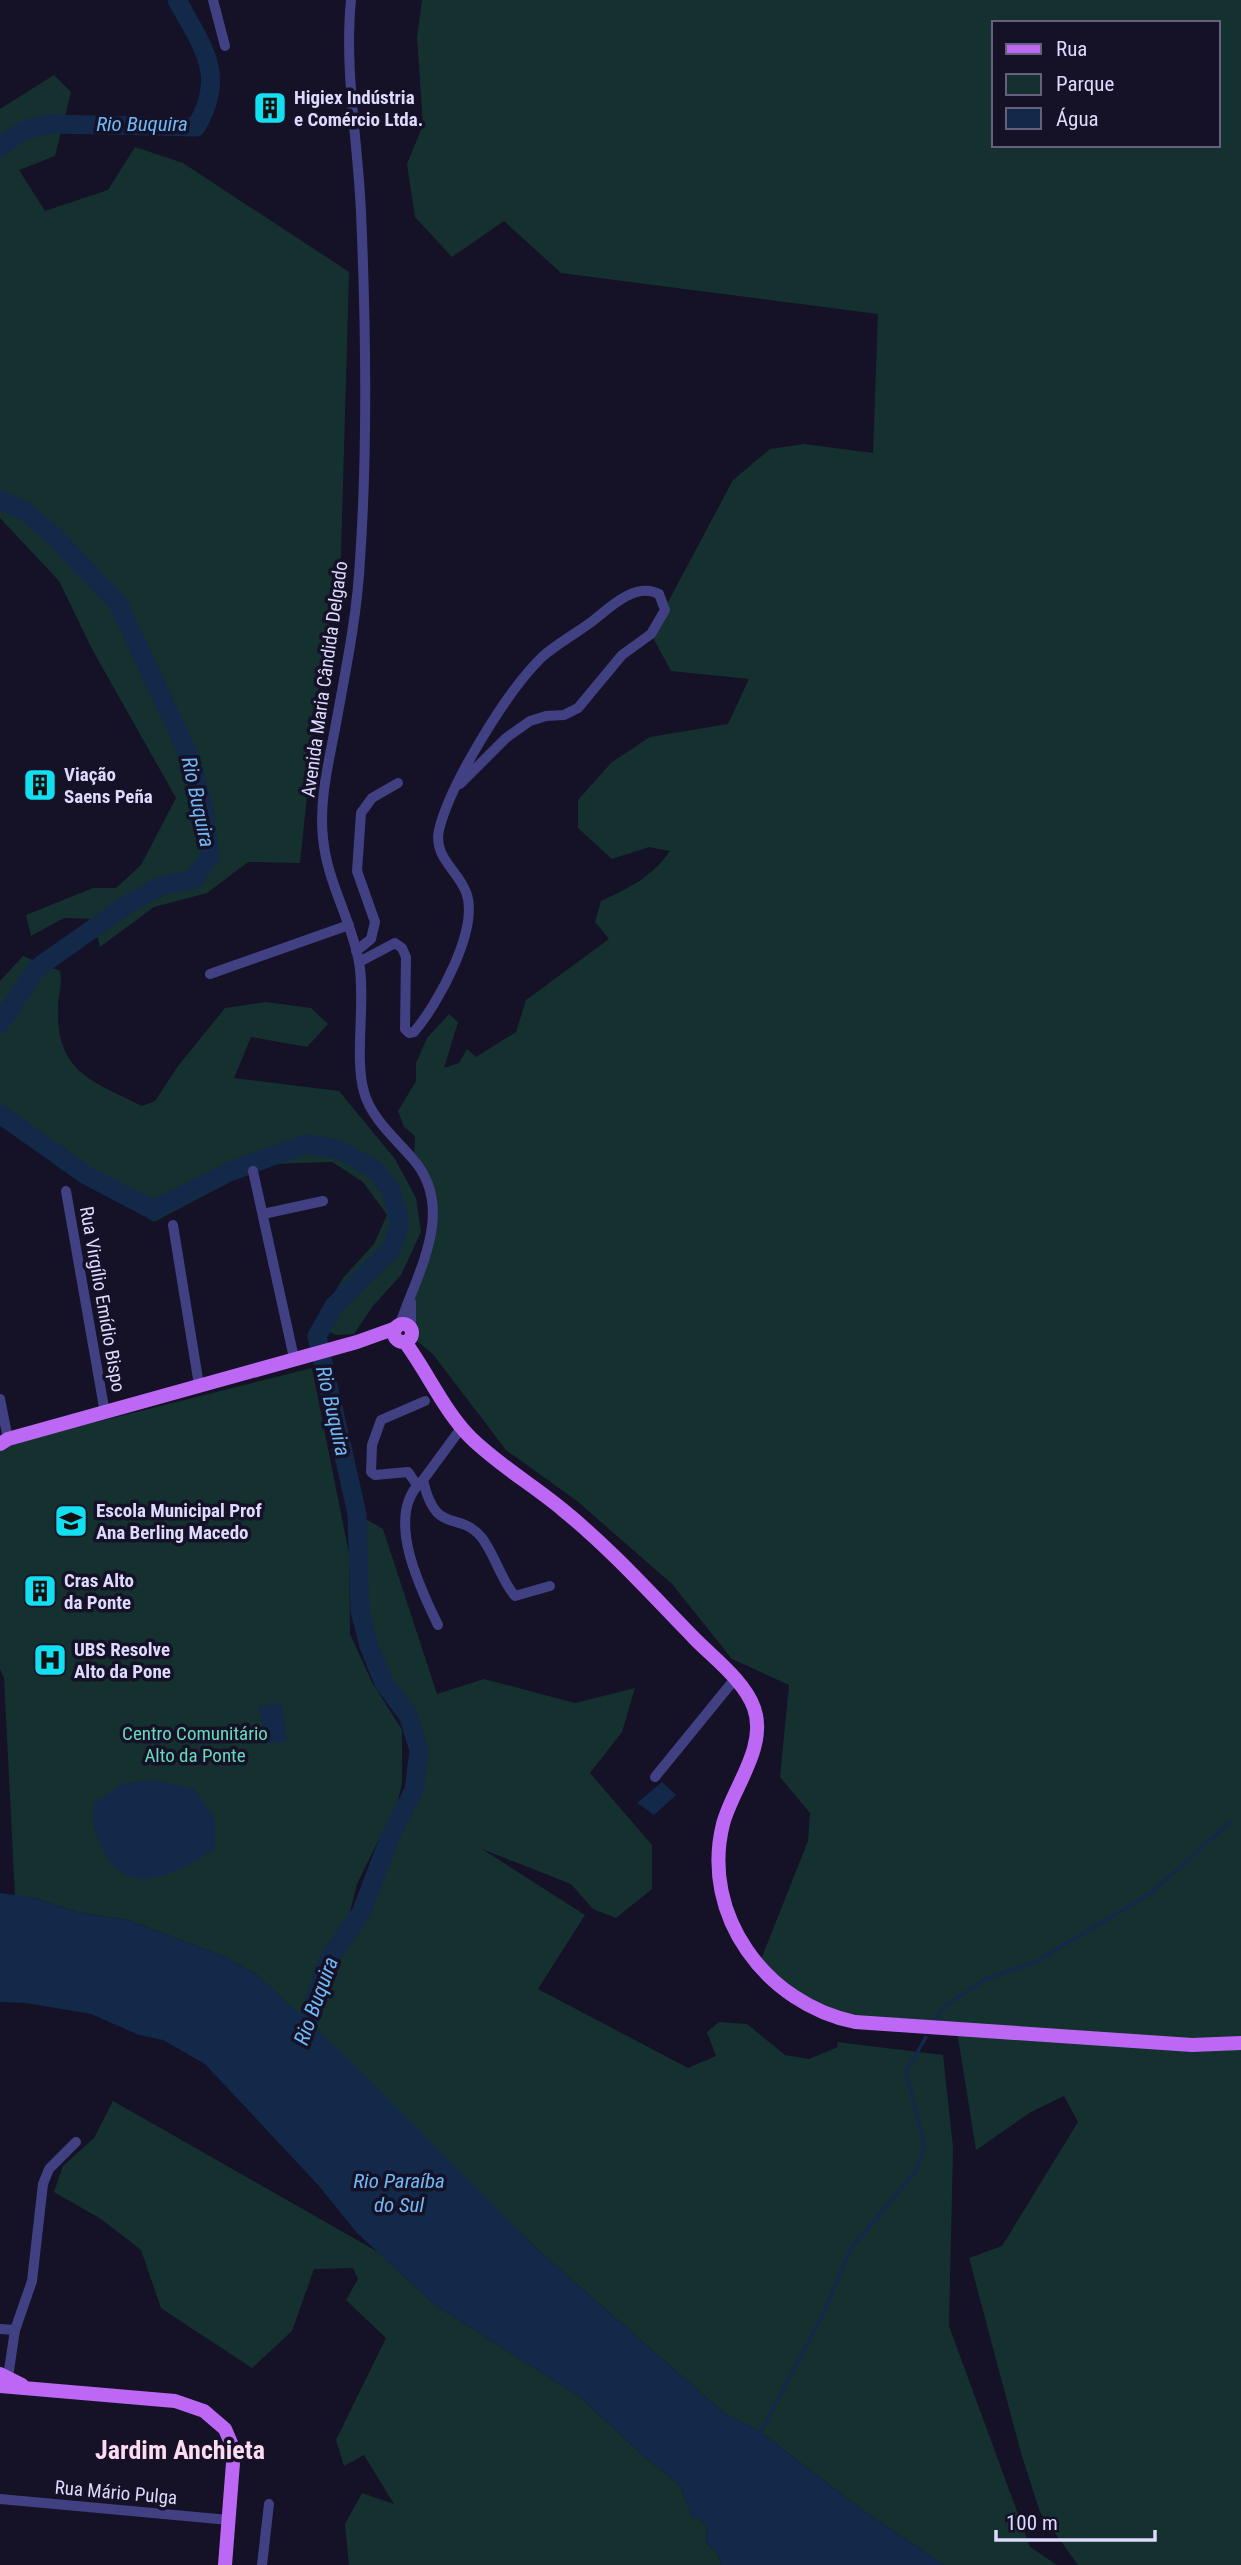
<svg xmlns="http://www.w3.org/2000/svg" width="1241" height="2565" font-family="'Roboto Condensed',sans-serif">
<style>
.green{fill:#15312f;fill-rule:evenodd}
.water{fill:#12294a}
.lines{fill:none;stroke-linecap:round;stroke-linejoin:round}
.stream{stroke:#12294a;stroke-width:3.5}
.river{stroke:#12294a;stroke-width:19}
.minor{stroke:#414083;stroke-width:10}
.major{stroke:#bd68f5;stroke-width:14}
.labels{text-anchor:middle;stroke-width:7;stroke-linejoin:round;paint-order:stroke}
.poi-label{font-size:19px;font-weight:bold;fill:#dddafd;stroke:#151127;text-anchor:start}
.street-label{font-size:19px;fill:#dddafd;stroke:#151127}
.park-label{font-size:19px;fill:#69d9bb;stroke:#151127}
.water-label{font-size:21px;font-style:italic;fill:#6fbaf6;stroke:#151127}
.district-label{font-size:26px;font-weight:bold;fill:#fddcf2;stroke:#151127}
</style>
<rect width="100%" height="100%" fill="#151127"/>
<g class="green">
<path d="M422,0H1241V2565H1078L1040,2512L1021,2453L969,2258L1002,2246L1078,2122L1064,2096L1031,2112L976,2150L957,2031L836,2018L758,1967L808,1841L810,1813L780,1777L789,1685L732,1659L672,1584L577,1501L506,1450L432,1353L413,1338L411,1290L429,1241V1184L414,1159L415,1136L404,1127L398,1111L416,1081V1063L427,1038L449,1014L458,1022L444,1068L459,1063L467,1049L476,1057L516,1032L526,1000L609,939L595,922L601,901C629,888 652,877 670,851L649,847L612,859L578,828V800L611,763L650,737L728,724L749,679L671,671L651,634L733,480L770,449L804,444L873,453L878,314L561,273L504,221L452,257L415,217L407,164L423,125L417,37ZM994,23H1218V145H994Z"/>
<path d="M54,75L71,92L55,156L19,170L45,211L108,190L135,147L183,163L349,272L340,591L318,692L300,863L248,862L207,893L154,907L100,947L93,919L64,918L31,936L26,915L93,888H116L141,865L176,798L92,649L59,581L0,518V109Z"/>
<path d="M23,956L60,971C63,986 58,994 58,1008C56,1072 92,1081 142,1106L155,1101L178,1066L225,1008L266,1002L311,1008L328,1024L307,1047L251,1037L234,1078L339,1091L395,1159L416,1198L421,1232L401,1275L372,1307L354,1334L336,1335L316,1325L343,1278L374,1244L387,1215L363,1182L332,1162L271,1164L247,1173L154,1222L76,1174L0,1120V981Z"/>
<path d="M312,1368L349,1554L350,1634L372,1682L402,1730V1783L398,1801L357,1884L349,1916L319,1960L300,2016L256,1974L223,1956L128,1920L77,1912L31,1897L15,1896L4,1678L0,1669V1450L9,1444Z"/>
<path d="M357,1514L383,1529L437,1694L484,1679L575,1703L635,1688L622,1732L590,1773L652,1845V1889L616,1918L593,1909L571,1884L482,1849L585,1915L538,1989L688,2068L716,2056L707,2032L719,2022L747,2024L785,2055L809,2059L838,2047L837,2042L943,2055L953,2147L949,2326L1030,2547L1057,2565H944L865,2512L759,2431L724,2413L538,2250L308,2023L329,1959L361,1913L390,1837L414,1790L419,1751L408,1715L384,1683L368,1646L360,1611Z"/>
<path d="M113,2101L378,2252L435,2305L580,2397L646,2458L680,2485L692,2517L699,2518L707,2527L706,2543L718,2554L721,2565H349L345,2524L362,2493L394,2504L364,2455L344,2466L336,2440L386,2338L346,2300L358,2279L353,2268L314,2269L292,2331L252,2368L161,2308L141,2250L101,2219L54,2192L63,2166L94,2138Z"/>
</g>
<g class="water">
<path d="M282,1704L287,1742L267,1743L258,1706Z"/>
<path d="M154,1780L194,1789L215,1818V1849C176,1874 125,1903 101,1845C93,1824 91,1828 94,1803L124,1783Z"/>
<path d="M662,1782L676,1795L654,1815L637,1803Z"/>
<path d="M0,1893L31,1897L77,1912L128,1920L223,1956L256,1974L342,2053L538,2250L724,2413L759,2431L865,2512L944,2565H721L718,2554L706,2543L707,2527L699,2518L692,2517L680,2485L646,2458L580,2397L435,2305L357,2233L319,2186L205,2064L163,2040L139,2035L91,2014L26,2003L0,2002Z"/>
</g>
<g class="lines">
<g class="stream">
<path d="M936,2020L943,2007L984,1980L1035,1962L1150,1894L1230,1822"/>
<path d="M759,2435L822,2316L851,2248L915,2172L925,2147L906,2072L926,2037"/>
</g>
<g class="river">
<path d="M0,148C15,133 29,127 50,124L196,127C227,75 203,48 177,0"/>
<path d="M0,500L25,511L52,534L118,603L191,760L204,810L210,856L194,879L163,885L128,904L37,968L0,1024"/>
<path d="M0,1114L86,1175L153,1210L229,1172L306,1144L338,1149L373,1168L391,1190L400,1224L392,1248L334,1306L317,1336L357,1514L360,1611L369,1646L384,1683L408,1715L419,1750L414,1790L390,1837L361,1913L329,1959L300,2046"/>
</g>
<g class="minor">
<path d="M213,0L225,46"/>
<path d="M351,0C344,70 358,142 361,212C366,327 368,445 360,560C357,618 345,673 335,729C328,765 319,802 323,838C327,882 351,919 359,962C366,1002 354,1058 364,1092C371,1118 395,1138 412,1158C457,1208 418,1271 400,1324"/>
<path d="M356,951L371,939L375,922L357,871L361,813L372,798L398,783"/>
<path d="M359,962L395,943L402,948L406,957L405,1029L409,1033L414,1032C438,1004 480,928 466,892C457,869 433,857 439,830C450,784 507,691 542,657C558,643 577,633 594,620C611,606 636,582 659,594L665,610L651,634L622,655L578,708L564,715L546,716L530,721L506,738L460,784"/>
<path d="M210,974L349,925"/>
<path d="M253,1171L294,1358"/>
<path d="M66,1191L105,1413"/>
<path d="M263,1214L323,1201"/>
<path d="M173,1225L199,1385"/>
<path d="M411,1327V1302"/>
<path d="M0,1399L8,1439"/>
<path d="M462,1427L423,1480C436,1537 458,1509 482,1538C495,1555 501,1580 515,1596L550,1586"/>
<path d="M421,1482C384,1516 421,1590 438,1625"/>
<path d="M417,1485L408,1472L375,1475L371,1472L372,1445L381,1420L425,1401"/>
<path d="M655,1777L734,1680"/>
<path d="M0,2329L15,2330"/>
<path d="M8,2377L15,2330L32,2281L43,2184L49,2169L76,2142"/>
<path d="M0,2499L229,2520"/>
<path d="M262,2565L269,2504"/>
</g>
<g class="major">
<circle cx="403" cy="1333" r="9"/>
<path d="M405,1342C428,1373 444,1411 471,1438C500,1466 533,1485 563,1510C611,1549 653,1596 696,1640C715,1659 745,1682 754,1708C768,1747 732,1789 723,1824C700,1916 767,2004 855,2022L1192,2045L1241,2043"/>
<path d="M0,1444L8,1439L357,1342L396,1328"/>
<path d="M0,2374L22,2385"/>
<path d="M0,2386L175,2401L204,2411L225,2429L234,2450L225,2565"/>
</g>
</g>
<defs>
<symbol id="building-square" viewBox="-11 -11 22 22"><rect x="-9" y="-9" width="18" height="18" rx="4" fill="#12dff0" stroke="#151127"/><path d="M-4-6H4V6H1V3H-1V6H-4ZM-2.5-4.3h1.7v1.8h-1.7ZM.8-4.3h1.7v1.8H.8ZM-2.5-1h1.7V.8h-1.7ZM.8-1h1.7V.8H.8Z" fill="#111"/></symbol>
<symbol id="school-square" viewBox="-11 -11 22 22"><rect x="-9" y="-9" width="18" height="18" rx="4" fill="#12dff0" stroke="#151127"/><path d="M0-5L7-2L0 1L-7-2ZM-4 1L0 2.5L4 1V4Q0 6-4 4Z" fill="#111"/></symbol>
<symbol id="hospital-square" viewBox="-11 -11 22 22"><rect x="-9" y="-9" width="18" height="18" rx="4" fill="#12dff0" stroke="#151127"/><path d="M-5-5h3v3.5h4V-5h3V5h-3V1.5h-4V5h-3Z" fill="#111"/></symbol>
</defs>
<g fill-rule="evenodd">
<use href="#building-square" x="251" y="89" width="38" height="38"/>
<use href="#building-square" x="21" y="766" width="38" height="38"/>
<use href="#school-square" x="52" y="1502" width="38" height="38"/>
<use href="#building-square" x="21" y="1572" width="38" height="38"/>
<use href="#hospital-square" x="31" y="1641" width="38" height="38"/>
</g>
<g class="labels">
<g class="poi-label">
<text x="294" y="104">Higiex Indústria<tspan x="294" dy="22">e Comércio Ltda.</tspan></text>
<text x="64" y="781">Viação<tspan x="64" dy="22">Saens Peña</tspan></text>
<text x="96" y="1517">Escola Municipal Prof<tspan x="96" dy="22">Ana Berling Macedo</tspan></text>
<text x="64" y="1587">Cras Alto<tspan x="64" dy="22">da Ponte</tspan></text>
<text x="74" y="1656">UBS Resolve<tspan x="74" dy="22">Alto da Pone</tspan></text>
</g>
<g class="street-label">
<text transform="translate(324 679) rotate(-82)" y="7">Avenida Maria Cândida Delgado</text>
<text transform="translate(103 1299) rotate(80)" y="7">Rua Virgílio Emídio Bispo</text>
<text transform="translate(116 2492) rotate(5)" y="7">Rua Mário Pulga</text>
</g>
<g class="park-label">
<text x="195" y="1740">Centro Comunitário<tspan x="195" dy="22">Alto da Ponte</tspan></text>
</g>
<g class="water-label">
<text x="142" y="131">Rio Buquira</text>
<text transform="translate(198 802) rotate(78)" y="7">Rio Buquira</text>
<text transform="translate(333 1411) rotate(77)" y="7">Rio Buquira</text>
<text transform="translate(316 2001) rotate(-70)" y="7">Rio Buquira</text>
<text x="399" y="2188">Rio Paraíba<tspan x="399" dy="24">do Sul</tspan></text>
</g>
<g class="district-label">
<text x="180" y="2459">Jardim Anchieta</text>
</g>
</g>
<rect x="992" y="21" width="228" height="126" fill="#151127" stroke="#65617d" stroke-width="2"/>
<rect x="1006" y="44" width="35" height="10" fill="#bd68f5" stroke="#65617d" stroke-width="2"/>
<text x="1056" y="56" font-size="21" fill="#dddafd">Rua</text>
<rect x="1006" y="74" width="35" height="21" fill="#15312f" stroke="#65617d" stroke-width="2"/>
<text x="1056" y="91" font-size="21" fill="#dddafd">Parque</text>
<rect x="1006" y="108" width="35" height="21" fill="#12294a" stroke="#65617d" stroke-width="2"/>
<text x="1056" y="126" font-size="21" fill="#dddafd">Água</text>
<path d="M996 2530v10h159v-10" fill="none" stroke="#dddafd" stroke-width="3.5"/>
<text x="1006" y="2530" font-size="21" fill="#dddafd" stroke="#151127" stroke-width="5" paint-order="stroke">100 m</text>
</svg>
